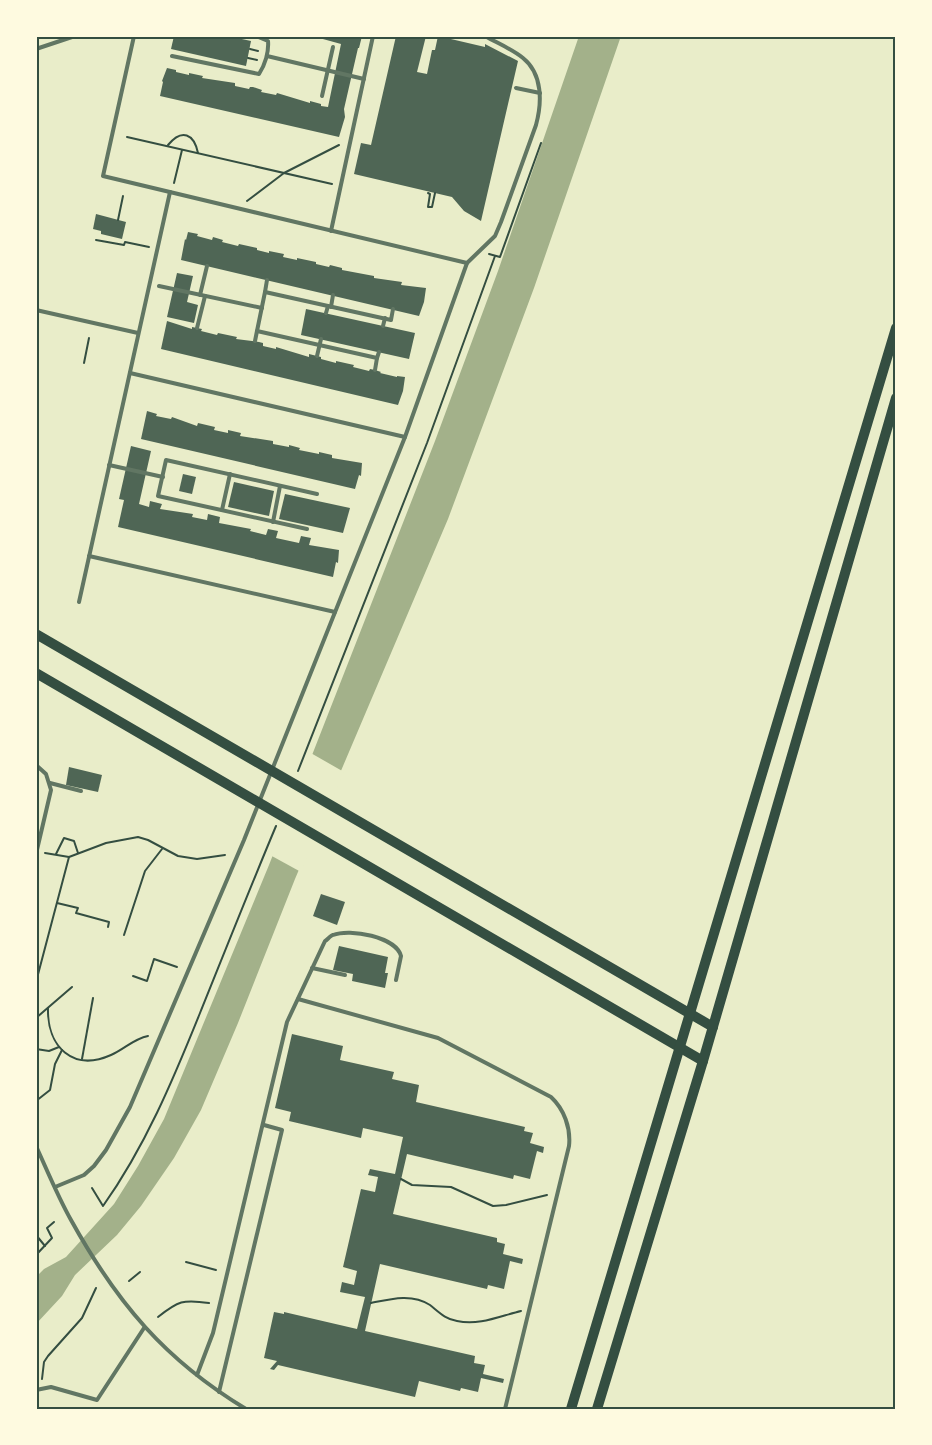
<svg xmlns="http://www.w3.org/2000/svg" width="932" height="1445" font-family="Roboto,sans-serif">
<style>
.water{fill:#a3b18a}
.pier{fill:#e9edc9}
.building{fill:#4f6655}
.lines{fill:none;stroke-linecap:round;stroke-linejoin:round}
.path{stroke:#344e41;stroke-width:2}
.service{stroke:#617663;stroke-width:4}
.secondary{stroke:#344e41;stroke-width:10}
.neatline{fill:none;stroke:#344e41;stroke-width:2}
</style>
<rect width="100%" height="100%" fill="#e9edc9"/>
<path class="water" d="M579,36H621L534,288L448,519L295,879L238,1023L201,1110L174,1158L141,1206L117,1235L75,1275L62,1296L36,1324V1277L44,1269L66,1257L114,1204L138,1166L164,1119L269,865L435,441L498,271Z"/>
<path class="pier" d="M309,752L344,772L301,872L270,855Z"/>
<g class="building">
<path d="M174,36H228L251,41L246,66L171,49Z"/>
<path d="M312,36H362L359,48H358L344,109L345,117L339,137L160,96L163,82L162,81L167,68L176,70V72L189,75V73L203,76L202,78L235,83V86L249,89L250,87H253L262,90L261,92L276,95L277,93L310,103V101L321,104V106L328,107L341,44Z"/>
<path d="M396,36H426L417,72L427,74L432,50H435L438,36L485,47V44L518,61L481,221L464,211L452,197L354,174L361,143L371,145Z"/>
<path d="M96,214L126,222L122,239L101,234V231L93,229Z"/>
<path d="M188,232L198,234L197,236L212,240L213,237L223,240L222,242L238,246L239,244L257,248V250L269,253V251L284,254L283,257L297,260V258L316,262V264L329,267L330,265L342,268V270L374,276V278L402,282L401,285L426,288L424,302L419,316L181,260L185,239L186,240Z"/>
<path d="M177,273L193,276L187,302L198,305L194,323L167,317Z"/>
<path d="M306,309L415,333L409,359L301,335Z"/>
<path d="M167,321L192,329V327L202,329L201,331L217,335L218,333L237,337L236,339L259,342L263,343V346L276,349V347L309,357V354L321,357V359L336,363V361L354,365L353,367L369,371L370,369L375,370L381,372L380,373L397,377V376L405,377L403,391L398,405L161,349Z"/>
<path d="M147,411L157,414L156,416L171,419L172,417L197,426L198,423L215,427L214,430L228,433V430L241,433L240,436L273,441V444L289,447V445L300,448L299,450L319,454V452L332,455V458L362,463L361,476L359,475L355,489L141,439Z"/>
<path d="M131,446L151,451L139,504L149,507L150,501L162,504L160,509L193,514L192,517L207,520L208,514L220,517L219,523L251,529L250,531L266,535L268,529L278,531L276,538L299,543L301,536L311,538L309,545L339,550L338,563L336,562L333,577L118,527L124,500L119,499Z"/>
<path d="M183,474L196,477L192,494L179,491Z"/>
<path d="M234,482L274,491L269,516L228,507Z"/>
<path d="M285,494L350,508L343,533L279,519Z"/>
<path d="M69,767L102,775L98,792L66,785Z"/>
<path d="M321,894L345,902L337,925L313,916Z"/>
<path d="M339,946L388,957L385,973H388L385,988L352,981L353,974L333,970Z"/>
<path d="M292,1034L343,1046L340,1060L394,1072L392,1079L419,1085L416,1102L525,1127L524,1131L533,1133L530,1143L544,1147L543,1153L537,1151L530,1179L514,1175L513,1179L407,1154L393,1214L497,1238V1242L505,1244L503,1254L523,1259L522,1264L510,1261L504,1289L488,1285L487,1289L380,1264L365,1331L475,1356L474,1363L485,1365L483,1374L504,1379L503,1383L481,1378L478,1392L461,1388L460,1391L419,1381L415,1397L278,1365L274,1370L270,1369L277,1361L264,1358L274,1312L284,1314V1312L357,1329L365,1297L340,1292L342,1282L354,1285L357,1271L343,1267L361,1189L375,1192L378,1177L368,1175L370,1169L395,1174L403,1137L363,1128L361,1138L289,1121L291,1112L275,1108Z"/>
</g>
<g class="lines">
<g class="path">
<path d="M250,49L258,51"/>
<path d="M248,58L257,60"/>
<path d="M127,137L332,184"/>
<path d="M168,145C182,128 194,134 198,153"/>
<path d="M174,183L182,150"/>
<path d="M428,193L430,194L428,207H432L435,193"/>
<path d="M247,201L284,173L339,145"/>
<path d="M118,220L123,196"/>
<path d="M96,240L124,245L125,242L149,247"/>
<path d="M489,254L500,257L541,143"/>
<path d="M84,363L89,338"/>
<path d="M298,771L427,443L495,256"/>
<path d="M45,853L69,857L106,843L138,837L148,840L178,856L197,859L225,855"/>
<path d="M56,854L64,838L74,841L78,853"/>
<path d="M57,903L78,908L76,913L109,922L108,927"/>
<path d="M124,935L145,871L162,849"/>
<path d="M133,976L147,981L154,959L177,967"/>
<path d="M36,982L69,857"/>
<path d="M48,1008C47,1047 73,1072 111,1055C125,1049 133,1039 148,1036"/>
<path d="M36,1018L72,987"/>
<path d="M36,1049L49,1051L59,1047"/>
<path d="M82,1059L93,998"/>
<path d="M36,1101L50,1090L55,1064L62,1050"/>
<path d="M401,1179L412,1185L451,1187L493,1206L506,1205L547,1195"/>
<path d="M92,1188L103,1206C145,1147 173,1080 200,1013C225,951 250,888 276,826"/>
<path d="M36,1235L45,1246"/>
<path d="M36,1255L52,1238L47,1228L54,1222"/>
<path d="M186,1262L216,1270"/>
<path d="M129,1281L140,1272"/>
<path d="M371,1303C390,1299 412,1293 430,1305C439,1312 445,1319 457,1321C479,1326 500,1316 521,1311"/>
<path d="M158,1317C178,1301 183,1299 209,1303"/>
<path d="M42,1379L44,1362L48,1356L82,1318L96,1288"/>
</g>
<g class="service">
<path d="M134,36L103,176L467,263"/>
<path d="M36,49L75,36"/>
<path d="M172,56L259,74C265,65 269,52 268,41L256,36"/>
<path d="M267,56L364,79"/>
<path d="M516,88L540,93"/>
<path d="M322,96L333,47"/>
<path d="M331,231L373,36"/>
<path d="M159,286L262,308"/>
<path d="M265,292L267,280"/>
<path d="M200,295L207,266"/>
<path d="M331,307L333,295"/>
<path d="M36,310L138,333"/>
<path d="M326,313L328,306"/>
<path d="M383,326L385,318"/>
<path d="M197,328L205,296"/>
<path d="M255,341L257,331"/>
<path d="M317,356L321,339"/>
<path d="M377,358L379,352"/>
<path d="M375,370L377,358L257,331L265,292L391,320L393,309"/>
<path d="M130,373L405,437"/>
<path d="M109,465L163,477"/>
<path d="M222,510L230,474"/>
<path d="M273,522L280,486"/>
<path d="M307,529L158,496L166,460L317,494"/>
<path d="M89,556L335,612"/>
<path d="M79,602L170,192"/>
<path d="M36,765L46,774L51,790L36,854"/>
<path d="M50,783L81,791"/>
<path d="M312,968L345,975"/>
<path d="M298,999L438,1038L551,1097C564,1109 571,1128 569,1146L505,1409"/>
<path d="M36,1146C47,1170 58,1197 71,1220C117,1303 165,1360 246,1409"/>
<path d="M55,1187L84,1175L94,1166L106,1150L130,1107L244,840L405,437L467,263L495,236L501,222L536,125C542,103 543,74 523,58C512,49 497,43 485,36"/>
<path d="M197,1375L213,1333L287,1022L325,941C327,940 331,935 333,935C350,928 396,937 401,956L396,980"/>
<path d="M36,1390L51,1387L97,1400L144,1328"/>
<path d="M219,1392L282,1130L264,1125"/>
<path d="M468,1409H473"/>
</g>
<g class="secondary">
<path d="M36,634L713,1027"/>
<path d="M36,673L703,1061"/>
<path d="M571,1409L896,328"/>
<path d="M597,1409L703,1061L896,398"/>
</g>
</g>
<rect width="932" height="1445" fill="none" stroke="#fefae0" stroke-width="75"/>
<rect x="38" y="38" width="856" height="1370" class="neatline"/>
</svg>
